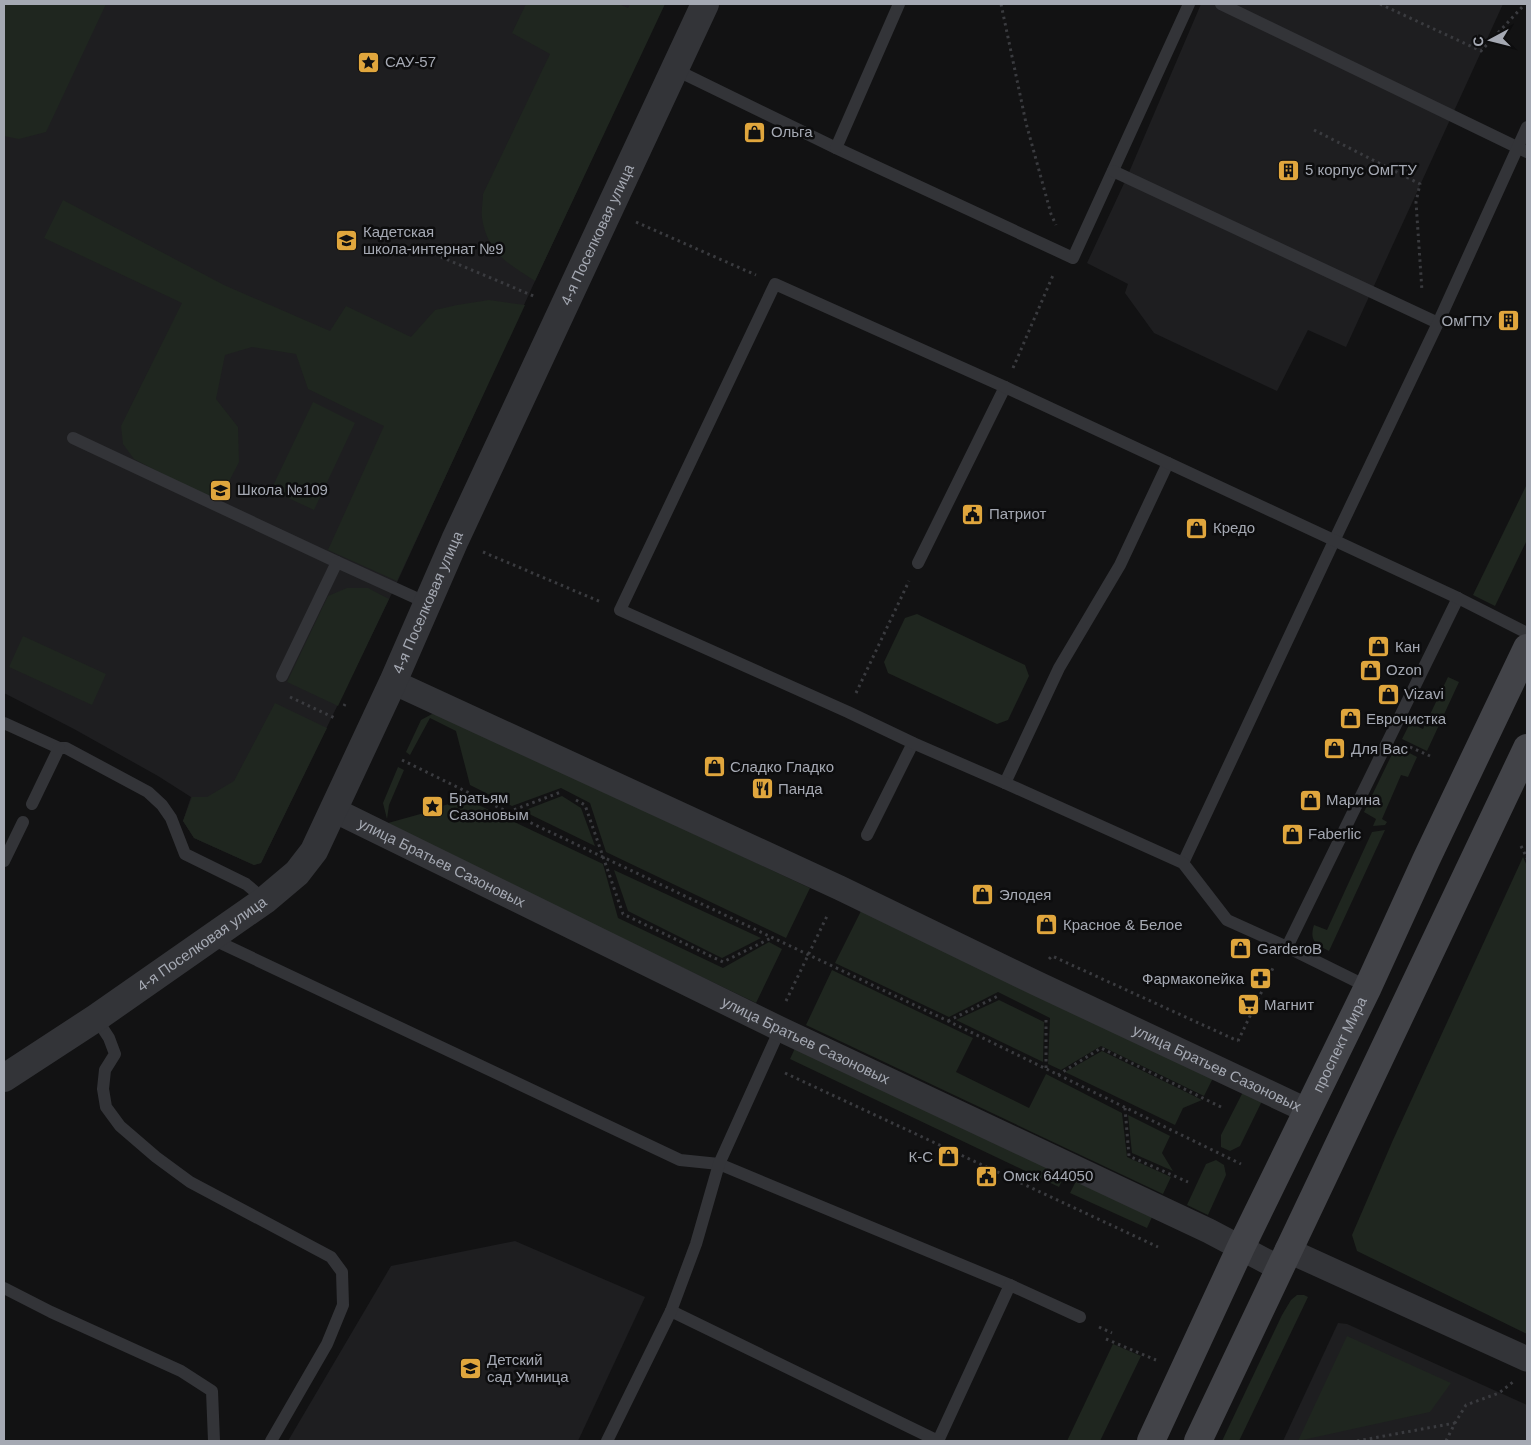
<svg xmlns="http://www.w3.org/2000/svg" width="1531" height="1445" font-family="Helvetica,sans-serif">
<style>
.built{fill:#1e1e20}
.green{fill:#1f261f}
.lines{fill:none;stroke-linecap:round;stroke-linejoin:round}
.path{stroke:#3a3b3f;stroke-width:3;stroke-dasharray:2.5 4;stroke-linecap:butt}
.service{stroke:#333438;stroke-width:12}
.minor{stroke:#333438;stroke-width:25}
.tertiary{stroke:#333438;stroke-width:28}
.secondary{stroke:#424348;stroke-width:28}
.labels{text-anchor:middle;stroke-width:5;stroke-linejoin:round;paint-order:stroke}
.poi-label{font-size:15px;fill:#a5a9b3;stroke:#0d0d0e;text-anchor:start}
.street-label{font-size:15px;fill:#a5a9b3;stroke:#0d0d0e}
</style>
<rect width="100%" height="100%" fill="#121213"/>
<g class="built">
<path d="M4,4H664L535,281L394,589L261,863L254,865L194,838L183,821L191,797L158,776L74,729L4,693Z"/>
<path d="M1201,4H1503L1346,347L1308,330L1277,391L1154,333L1125,293L1128,284L1087,263L1127,177Z"/>
<path d="M515,1241L645,1297L578,1441H288L391,1266Z"/>
<path d="M1338,1323L1347,1324L1527,1405V1441H1283Z"/>
</g>
<g class="green">
<path d="M4,4H106L46,132L19,139L4,136Z"/>
<path d="M526,4H619L628,8L630,4H665L535,281C508,264 487,252 482,218C481,210 483,202 483,194L550,54L512,33Z"/>
<path d="M63,200L224,285L330,331L346,306L411,337L435,310L457,305L489,300L525,305L397,581L328,550L384,426L308,389L296,354L252,347L225,355L216,399L238,427L239,462L220,499L199,493L134,459L123,444L121,426L182,303L44,238Z"/>
<path d="M313,402L355,423L314,510L271,490Z"/>
<path d="M1527,484V540L1495,606L1473,595Z"/>
<path d="M347,588H368L389,599L338,706L287,682L328,596Z"/>
<path d="M917,614L1025,665L1029,676L1008,720L997,724L888,673L884,662L905,618Z"/>
<path d="M23,636L106,674L92,705L9,667Z"/>
<path d="M1448,677L1459,682L1427,751L1402,739L1410,723L1423,729Z"/>
<path d="M275,703L327,728L261,863L254,865L194,838L183,821L192,797H207L234,781Z"/>
<path d="M432,714L440,715L810,888L786,938L606,852L590,803L561,788L512,806L470,785L456,731L430,718L410,755L406,752L421,720Z"/>
<path d="M1400,748L1417,757L1408,777L1401,775L1382,819L1387,822L1385,825L1373,826L1376,819L1364,812L1394,750Z"/>
<path d="M398,767L404,770L389,805L387,819L383,803Z"/>
<path d="M562,796L581,808L595,846L523,811Z"/>
<path d="M466,799L603,864L618,918L723,968L769,942L782,949L756,1003L415,839L388,823L442,808V806Z"/>
<path d="M1385,830L1329,951C1316,944 1309,941 1314,925L1327,930L1372,832Z"/>
<path d="M1523,857L1527,866V1334L1357,1251L1352,1235L1393,1140Z"/>
<path d="M614,870L761,938L722,958L628,911Z"/>
<path d="M861,911L1213,1078L1204,1096L1101,1046L1061,1070L1048,1064L1050,1018L998,992L949,1017L835,963Z"/>
<path d="M832,970L973,1038L956,1072L1029,1108L1046,1074L1122,1113L1127,1157L1171,1177L1163,1194L806,1025Z"/>
<path d="M999,1000L1044,1022L1043,1062L956,1020Z"/>
<path d="M796,1046L1065,1174L1059,1187L790,1059Z"/>
<path d="M1102,1051L1190,1094L1202,1100L1183,1108L1175,1125L1065,1072Z"/>
<path d="M1243,1092L1262,1101L1240,1146L1230,1151L1221,1147V1135Z"/>
<path d="M1128,1115L1170,1136L1162,1153L1173,1171L1132,1153Z"/>
<path d="M1216,1160L1224,1165L1226,1175L1208,1215L1187,1205L1206,1164Z"/>
<path d="M1076,1181L1152,1217L1147,1228L1070,1193Z"/>
<path d="M1297,1295H1304L1308,1297L1239,1441H1222L1282,1315L1291,1300Z"/>
<path d="M1347,1336L1451,1383L1430,1412L1298,1441Z"/>
<path d="M1113,1344L1141,1356L1100,1441H1067Z"/>
</g>
<g class="lines">
<g class="path">
<path d="M1001,4L1026,123L1051,214L1056,225"/>
<path d="M1380,4L1481,51L1525,4"/>
<path d="M1314,130L1420,184L1416,202L1422,291"/>
<path d="M636,222L756,275"/>
<path d="M441,257L536,297"/>
<path d="M1013,368L1054,273"/>
<path d="M483,552L601,602"/>
<path d="M856,693L909,581"/>
<path d="M290,697L337,719"/>
<path d="M344,706L345,704"/>
<path d="M1410,747L1430,756"/>
<path d="M402,760L508,812L948,1021L1241,1164"/>
<path d="M576,800L585,805L623,914L723,962L771,938"/>
<path d="M508,812L561,792"/>
<path d="M1521,846L1527,858"/>
<path d="M1049,959L1052,956L1238,1041"/>
<path d="M786,1001L828,914"/>
<path d="M948,1021L998,996"/>
<path d="M1238,1041L1274,966"/>
<path d="M1046,1068V1019"/>
<path d="M785,1073L1158,1247"/>
<path d="M1058,1075L1101,1048L1223,1108"/>
<path d="M1125,1108L1129,1156L1188,1182"/>
<path d="M1099,1327L1112,1333"/>
<path d="M1106,1339L1156,1360"/>
<path d="M1357,1441L1455,1423"/>
<path d="M1446,1441L1455,1423L1466,1405L1499,1393L1513,1382"/>
</g>
<g class="service">
<path d="M1221,4L1527,152"/>
<path d="M674,69L836,148L1073,258L1189,4"/>
<path d="M836,148L899,4"/>
<path d="M1113,171L1438,323"/>
<path d="M73,438L337,562"/>
<path d="M918,563L1005,387"/>
<path d="M282,676L337,562L427,603"/>
<path d="M4,723L59,748H66L148,792L162,805L171,818L185,854L246,884L265,900"/>
<path d="M1005,783L1059,668L1120,565L1168,463"/>
<path d="M32,804L59,748"/>
<path d="M867,835L913,743"/>
<path d="M4,861L23,822"/>
<path d="M1183,863L1334,541L1438,323L1527,127"/>
<path d="M210,938L680,1160L719,1164L1010,1285"/>
<path d="M1287,947L1458,598"/>
<path d="M1368,987L1287,947L1227,920L1183,863L1005,783L913,743L848,712L620,610L775,284L1005,387L1458,598L1527,633"/>
<path d="M96,1018L109,1038L115,1054L105,1070L103,1089L106,1107L120,1126L156,1157L190,1182L331,1257L342,1272L343,1305L327,1344L271,1441"/>
<path d="M4,1288L51,1312L181,1371L212,1391L214,1441"/>
<path d="M671,1311L938,1441L1010,1285L1080,1317"/>
<path d="M607,1441L671,1311L696,1244L719,1164L780,1029"/>
</g>
<g class="minor">
<path id="s1" d="M393,682L840,888L1036,983L1308,1111"/>
<path id="s2" d="M334,810L780,1029L1209,1231L1279,1268"/>
<path d="M1287,1250L1527,1359"/>
</g>
<path class="tertiary" id="s3" d="M4,1078L96,1018L265,900L297,873L314,851L393,682L455,540L705,4"/>
<g class="secondary">
<path id="s4" d="M1151,1441L1241,1247L1368,987L1426,860L1527,648"/>
<path d="M1198,1441L1527,748"/>
</g>
</g>
<defs>
<symbol id="sight-square" viewBox="-11 -11 22 22"><rect x="-9" y="-9" width="18" height="18" rx="4" fill="#e0a63d" stroke="#0d0d0e"/><path d="M0-6L1.8-2.2L6-1.7L2.9 1.2L3.7 5.4L0 3.3L-3.7 5.4L-2.9 1.2L-6-1.7L-1.8-2.2Z" fill="#111"/></symbol>
<symbol id="shop-square" viewBox="-11 -11 22 22"><rect x="-9" y="-9" width="18" height="18" rx="4" fill="#e0a63d" stroke="#0d0d0e"/><path d="M-5-2.5h2.3a2.7 3.5 0 0 1 5.4 0H5L5.5 6h-11ZM-1.5-2.5h3a1.5 2.3 0 0 0-3 0Z" fill="#111"/></symbol>
<symbol id="building-square" viewBox="-11 -11 22 22"><rect x="-9" y="-9" width="18" height="18" rx="4" fill="#e0a63d" stroke="#0d0d0e"/><path d="M-4-6H4V6H1V3H-1V6H-4ZM-2.5-4.3h1.7v1.8h-1.7ZM.8-4.3h1.7v1.8H.8ZM-2.5-1h1.7V.8h-1.7ZM.8-1h1.7V.8H.8Z" fill="#111"/></symbol>
<symbol id="school-square" viewBox="-11 -11 22 22"><rect x="-9" y="-9" width="18" height="18" rx="4" fill="#e0a63d" stroke="#0d0d0e"/><path d="M0-5L7-2L0 1L-7-2ZM-4 1L0 2.5L4 1V4Q0 6-4 4Z" fill="#111"/></symbol>
<symbol id="civic-square" viewBox="-11 -11 22 22"><rect x="-9" y="-9" width="18" height="18" rx="4" fill="#e0a63d" stroke="#0d0d0e"/><path d="M-.6-6.5H3V-4.5H.6V-3L4-1V1h2V6H-6V1h2V-1L-.6-3ZM-1.2 2.5V6h2.4V2.5Z" fill="#111"/></symbol>
<symbol id="restaurant-square" viewBox="-11 -11 22 22"><rect x="-9" y="-9" width="18" height="18" rx="4" fill="#e0a63d" stroke="#0d0d0e"/><path d="M-5-6h1v4h1v-4h1v4h1v-4h1v5L-1.5 .5V6h-2V.5L-5-1ZM5-6V6H3V1.5H1.5Q1.5-4 5-6Z" fill="#111"/></symbol>
<symbol id="pharmacy-square" viewBox="-11 -11 22 22"><rect x="-9" y="-9" width="18" height="18" rx="4" fill="#e0a63d" stroke="#0d0d0e"/><path d="M-2-6h4v4h4v4h-4v4h-4v-4h-4v-4h4Z" fill="#111"/></symbol>
<symbol id="supermarket-square" viewBox="-11 -11 22 22"><rect x="-9" y="-9" width="18" height="18" rx="4" fill="#e0a63d" stroke="#0d0d0e"/><path d="M-6-5.5h2.5l.6 2H6L4.5 2H-2.5L-4.4-4H-6ZM-1.5 3.2a1.3 1.3 0 1 0 .1 0ZM3 3.2a1.3 1.3 0 1 0 .1 0Z" fill="#111"/></symbol>
</defs>
<g fill-rule="evenodd">
<use href="#sight-square" x="356" y="50" width="25" height="25"/>
<use href="#shop-square" x="742" y="120" width="25" height="25"/>
<use href="#building-square" x="1276" y="158" width="25" height="25"/>
<use href="#school-square" x="334" y="228" width="25" height="25"/>
<use href="#building-square" x="1496" y="308" width="25" height="25"/>
<use href="#school-square" x="208" y="478" width="25" height="25"/>
<use href="#civic-square" x="960" y="502" width="25" height="25"/>
<use href="#shop-square" x="1184" y="516" width="25" height="25"/>
<use href="#shop-square" x="1366" y="634" width="25" height="25"/>
<use href="#shop-square" x="1358" y="658" width="25" height="25"/>
<use href="#shop-square" x="1376" y="682" width="25" height="25"/>
<use href="#shop-square" x="1338" y="706" width="25" height="25"/>
<use href="#shop-square" x="1322" y="736" width="25" height="25"/>
<use href="#shop-square" x="702" y="754" width="25" height="25"/>
<use href="#restaurant-square" x="750" y="776" width="25" height="25"/>
<use href="#shop-square" x="1298" y="788" width="25" height="25"/>
<use href="#sight-square" x="420" y="794" width="25" height="25"/>
<use href="#shop-square" x="1280" y="822" width="25" height="25"/>
<use href="#shop-square" x="970" y="882" width="25" height="25"/>
<use href="#shop-square" x="1034" y="912" width="25" height="25"/>
<use href="#shop-square" x="1228" y="936" width="25" height="25"/>
<use href="#pharmacy-square" x="1248" y="966" width="25" height="25"/>
<use href="#supermarket-square" x="1236" y="992" width="25" height="25"/>
<use href="#shop-square" x="936" y="1144" width="25" height="25"/>
<use href="#civic-square" x="974" y="1164" width="25" height="25"/>
<use href="#school-square" x="458" y="1356" width="25" height="25"/>
</g>
<g class="labels">
<g class="poi-label">
<text x="385" y="67">САУ-57</text>
<text x="771" y="137">Ольга</text>
<text x="1305" y="175">5 корпус ОмГТУ</text>
<text x="363" y="237">Кадетская<tspan x="363" dy="17">школа-интернат №9</tspan></text>
<text x="1492" y="326" text-anchor="end">ОмГПУ</text>
<text x="237" y="495">Школа №109</text>
<text x="989" y="519">Патриот</text>
<text x="1213" y="533">Кредо</text>
<text x="1395" y="652">Кан</text>
<text x="1386" y="675">Ozon</text>
<text x="1404" y="699">Vizavi</text>
<text x="1366" y="724">Еврочистка</text>
<text x="1351" y="754">Для Вас</text>
<text x="730" y="772">Сладко Гладко</text>
<text x="778" y="794">Панда</text>
<text x="449" y="803">Братьям<tspan x="449" dy="17">Сазоновым</tspan></text>
<text x="1326" y="805">Марина</text>
<text x="1308" y="839">Faberlic</text>
<text x="999" y="900">Элодея</text>
<text x="1063" y="930">Красное &amp; Белое</text>
<text x="1257" y="954">GarderoB</text>
<text x="1244" y="984" text-anchor="end">Фармакопейка</text>
<text x="1264" y="1010">Магнит</text>
<text x="933" y="1162" text-anchor="end">К-С</text>
<text x="1003" y="1181">Омск 644050</text>
<text x="487" y="1365">Детский<tspan x="487" dy="17">сад Умница</tspan></text>
</g>
<g class="street-label">
<text dy="5" stroke="none"><textPath href="#s3" startOffset="1064">4-я Поселковая улица</textPath></text>
<text dy="5" stroke="none"><textPath href="#s3" startOffset="659">4-я Поселковая улица</textPath></text>
<text dy="5" stroke="none"><textPath href="#s2" startOffset="120">улица Братьев Сазоновых</textPath></text>
<text dy="5" stroke="none"><textPath href="#s3" startOffset="239">4-я Поселковая улица</textPath></text>
<text dy="5" stroke="none"><textPath href="#s2" startOffset="525">улица Братьев Сазоновых</textPath></text>
<text dy="5" stroke="none"><textPath href="#s4" startOffset="439">проспект Мира</textPath></text>
<text dy="5" stroke="none"><textPath href="#s1" startOffset="910">улица Братьев Сазоновых</textPath></text>
</g>
</g>
<rect width="1531" height="1445" fill="none" stroke="#a5a9b3" stroke-width="10"/>
<g transform="translate(1491 40) rotate(263)" stroke="#0d0d0e" stroke-width="4" paint-order="stroke">
<path d="M0-4L9 19L0 12L-9 19Z" fill="#a5a9b3"/>
<text y="-8" font-size="14" font-weight="bold" text-anchor="middle" fill="#a5a9b3">С</text>
</g>
</svg>
